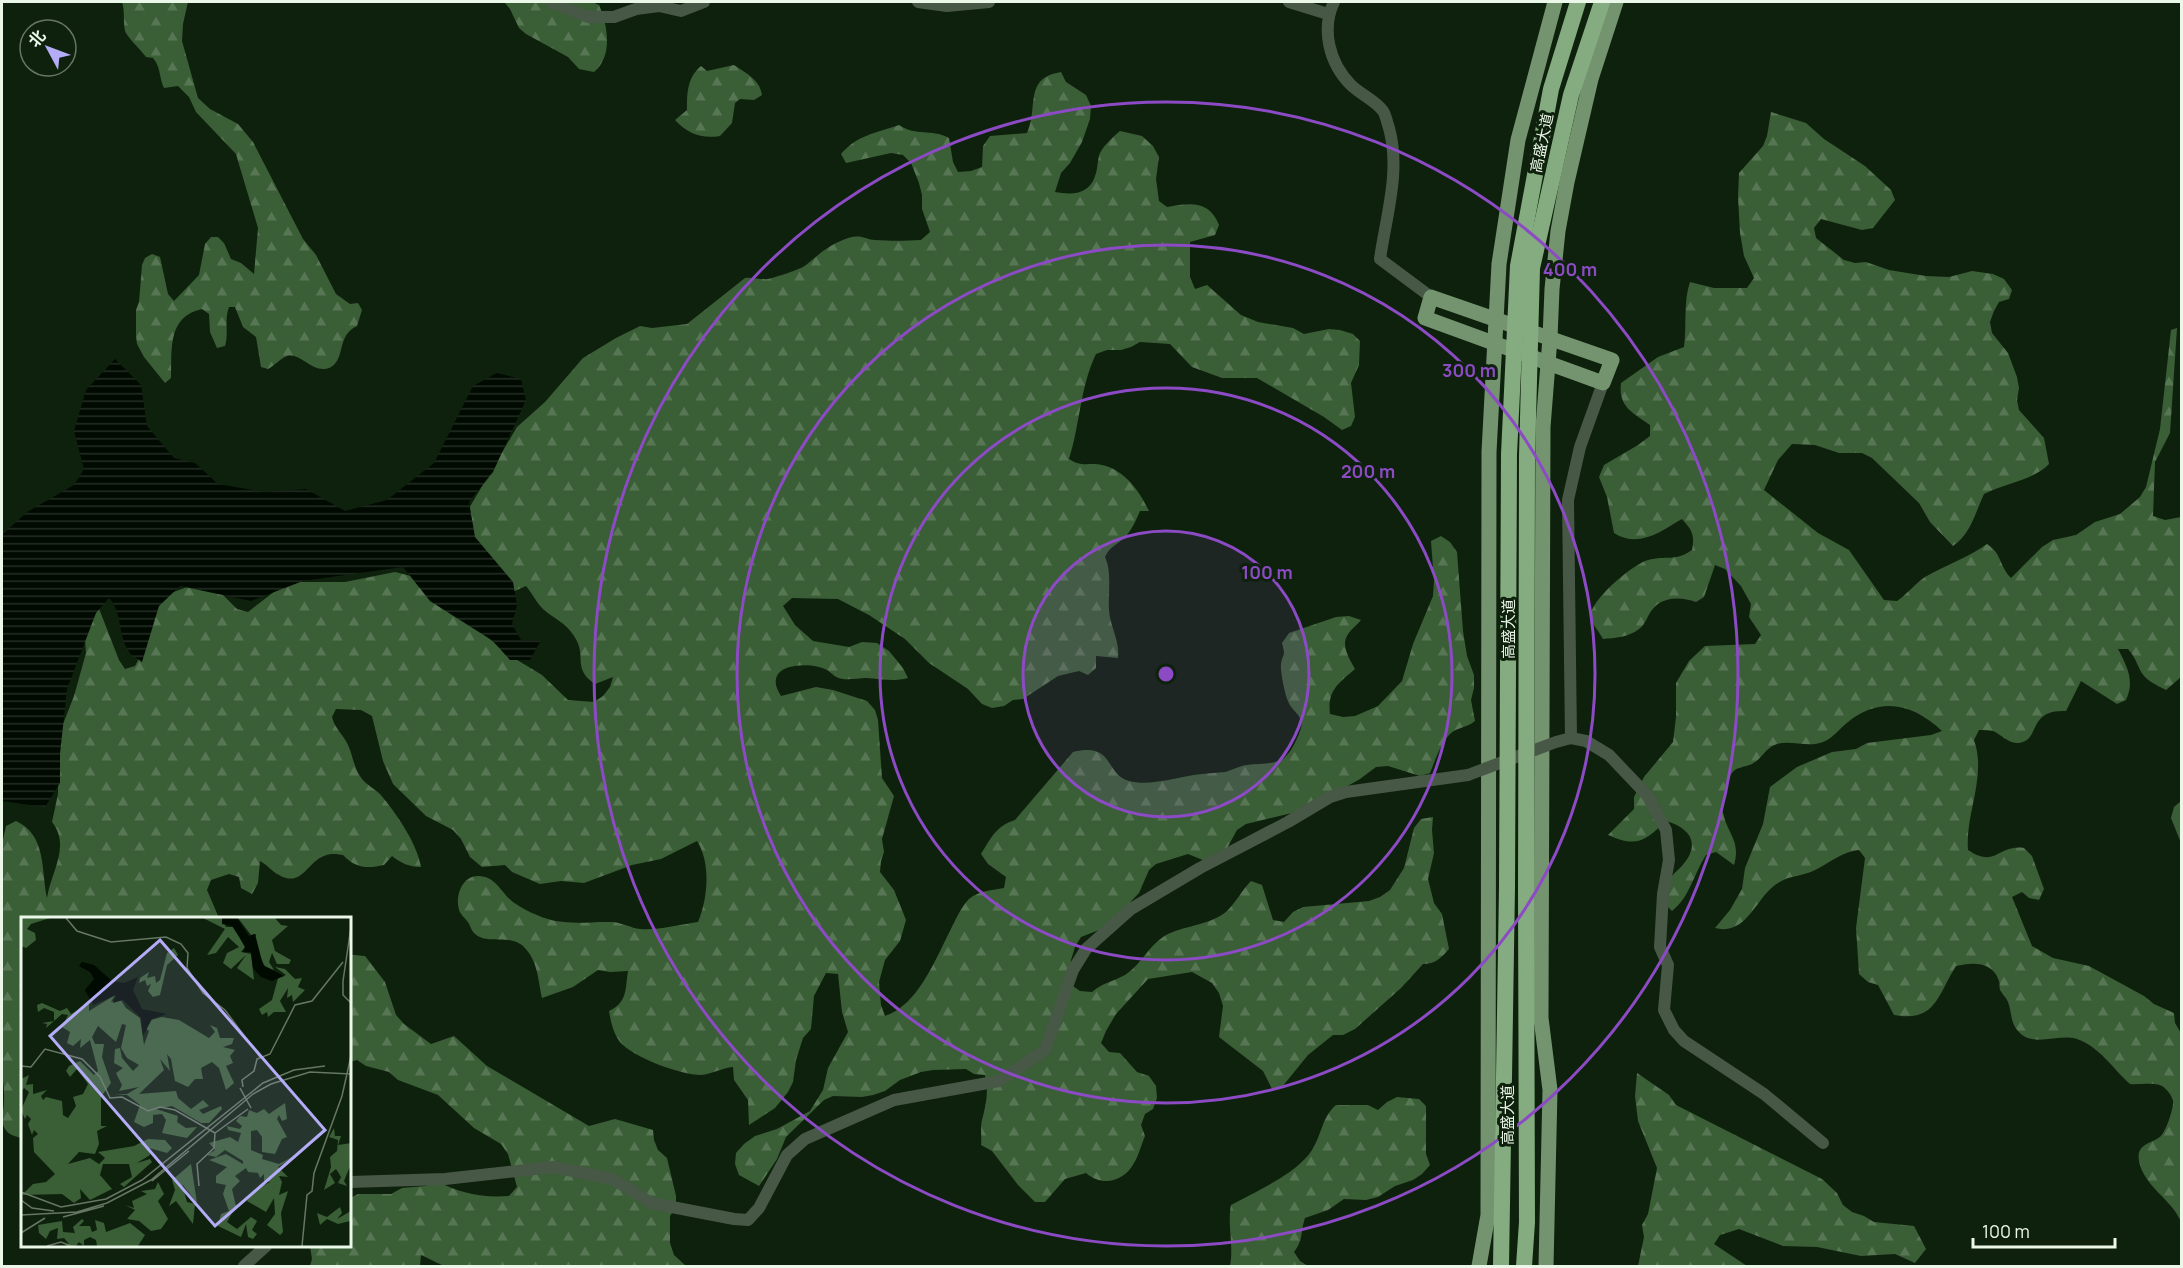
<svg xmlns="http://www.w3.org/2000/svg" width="2183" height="1268" font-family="Manrope,'Noto Sans SC',sans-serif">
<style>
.forest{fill:url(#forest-firs)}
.water{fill:url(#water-rules)}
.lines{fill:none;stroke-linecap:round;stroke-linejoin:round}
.minor{stroke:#485846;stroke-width:12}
.major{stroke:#749470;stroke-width:15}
.highway{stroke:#85ac80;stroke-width:16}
.minor-bridge{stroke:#485846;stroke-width:12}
.highway-bridge{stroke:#85ac80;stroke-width:16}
.ring{fill:none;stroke:#8c4bc5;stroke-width:3}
.labels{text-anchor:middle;stroke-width:6;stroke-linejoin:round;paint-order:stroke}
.street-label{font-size:15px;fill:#ebf8e9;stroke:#0e210c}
.inset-road{fill:none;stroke:#667764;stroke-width:1.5}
.view{fill:#b5acf8;fill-opacity:0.15;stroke:#b5acf8;stroke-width:3}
.inset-edge{fill:none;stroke:#ebf8e9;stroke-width:3}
.centre{fill:#8c4bc5;stroke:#0e210c;stroke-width:3}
.ring-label{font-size:18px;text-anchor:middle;font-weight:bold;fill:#8c4bc5;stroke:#0e210c;stroke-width:6;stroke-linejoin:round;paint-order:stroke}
</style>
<defs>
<pattern id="forest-firs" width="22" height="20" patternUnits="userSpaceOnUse" patternTransform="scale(1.5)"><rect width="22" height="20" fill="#3a5e36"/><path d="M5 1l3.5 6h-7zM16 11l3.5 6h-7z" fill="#577653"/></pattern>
<pattern id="water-rules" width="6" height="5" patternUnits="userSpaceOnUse" patternTransform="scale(1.5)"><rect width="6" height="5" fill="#000a00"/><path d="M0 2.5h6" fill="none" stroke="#252e25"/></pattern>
</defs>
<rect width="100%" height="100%" fill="#0e210c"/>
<g class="forest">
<path d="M122,2H188L183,24L182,41L198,98L210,109L238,124L253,142L303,239L316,255L336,294L350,304L358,303L362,310L357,326C336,336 346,358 331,367C314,376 301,352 287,356C281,358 274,366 268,369L261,367L256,337L243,327L235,307H229C224,320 229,334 225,346L217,348L210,332L209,314L202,309C167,317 172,349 171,378L165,383L144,357L137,344L136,336V310L139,302L142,265L145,258L152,254L160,257L168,294L174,301L199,275L205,244L211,237H218L224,243L231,259L241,263L254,274L258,228L238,161L236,154L196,112L189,97L178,86L164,88C159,78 161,67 153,58L146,57C142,51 127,37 125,31C123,21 125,11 122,2Z"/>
<path d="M488,2H592L599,5C608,26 613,56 594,72L579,69L568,57L526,34L519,28L510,9L505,3Z"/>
<path d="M734,65C746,73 760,80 762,95L754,100L740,99L735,103L732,123L720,136C702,139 688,134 675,120L687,110C687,93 687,78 701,66L707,71Z"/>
<path d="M1061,72L1066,82L1086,95L1091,106L1090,119L1082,142L1070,163L1061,173L1055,192C1071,195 1089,195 1095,176C1098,169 1097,160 1100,153C1105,144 1113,137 1120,131L1142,136L1153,146L1159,157L1156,179L1159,201L1167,207C1190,203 1209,200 1219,225L1215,235L1190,242V277L1195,289L1207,285L1241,315L1258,322L1293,328L1304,334L1329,329L1340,330L1353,334L1360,341L1359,365L1351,383L1355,417L1351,426L1342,430L1324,417L1257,378H1222L1192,367L1170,344L1140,342L1131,347L1121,350H1107L1096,354C1080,387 1080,425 1069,459C1083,468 1088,462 1102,465C1125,470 1140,492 1149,511H1140C1136,520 1132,530 1125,537C1117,545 1110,546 1105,557C1112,572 1108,593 1109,610C1110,627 1120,640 1118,658L1096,656V668L1088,675L1079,671L1058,676L1023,699L1013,700L1004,706L992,708L982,704L968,689L929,663L905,639L869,615L838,599L792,598L783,606L795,625L813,641L849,647L862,642L877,643L889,651L903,668L908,678C893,682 882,679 866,678C859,678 850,680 843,679C835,678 833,674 827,670C815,663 786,663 778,674C773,682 777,689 781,696L816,687L833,690L867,701L875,710L878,720L882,778L894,796L882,839L884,852L881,861L880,872L894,890L906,920L900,941L885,960L879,982L881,1005L885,1016C918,1005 935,960 950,931C955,921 961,907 969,899C978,891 993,890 1004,888L1006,877L988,864L981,854C991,838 996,826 1015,820L1073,752C1115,742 1104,774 1129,781C1150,787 1180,776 1202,774C1209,773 1217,773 1225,772C1232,770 1239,766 1247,765C1259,763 1272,765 1283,759C1291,753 1298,738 1301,728C1304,715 1291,711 1288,701C1285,695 1280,670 1281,664C1283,652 1286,658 1282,643L1289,633L1336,617L1349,616L1361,620C1357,625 1350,630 1347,636C1341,646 1350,660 1355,669C1339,683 1327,690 1330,714L1343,717L1355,716L1378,706L1402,681L1413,644L1433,596L1434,581L1431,541L1441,536L1450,542L1457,552L1463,631L1467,656L1474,675V688L1471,700L1475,721C1467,728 1457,727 1450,734C1440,744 1435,761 1430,773L1420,776L1388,766L1376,767L1360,779L1321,801L1296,812L1246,824L1237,830L1220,861L1210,863L1188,854L1156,864L1149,870L1139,893L1117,916L1099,930L1081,937L1075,947L1071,960L1070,984L1080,991L1092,992C1102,983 1114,981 1125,975C1142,964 1150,943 1168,934C1187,925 1212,925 1228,910C1236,902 1242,890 1251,881L1262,885L1273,920L1284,922L1293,912L1303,907L1369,901L1380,897L1390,890L1404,868L1414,828L1421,819L1433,817L1432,830L1434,853L1428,879L1434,903L1442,914L1449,949C1441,958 1435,964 1423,964L1401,988L1355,1029L1343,1035H1333L1308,1055L1282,1087L1272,1089L1263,1071L1219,1037L1223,1006L1219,993L1212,983L1192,972L1148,979L1116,1014L1106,1031L1101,1043L1109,1052L1120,1053L1137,1072L1149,1076L1156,1086L1157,1098L1153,1109L1145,1114L1141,1125L1145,1136C1141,1145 1139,1155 1134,1163C1124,1182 1102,1187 1086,1173L1065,1179L1045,1202H1035L1018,1185L992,1151L981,1145C982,1137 980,1128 982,1120C986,1104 989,1092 985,1075L974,1074L966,1069L933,1070L921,1072L900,1080L885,1091L873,1095L862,1097L833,1096L824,1100L786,1137L777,1159L759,1186L739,1175L735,1164L736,1153L744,1144L755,1136L777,1129L810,1111L823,1090L828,1068L848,1032L842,1012L838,974L826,973L814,996L811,1029L803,1038L796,1060L793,1082L788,1092L775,1108L749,1125L748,1100L734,1080L733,1067C722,1068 712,1074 701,1075C681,1075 632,1057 620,1042C613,1033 611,1022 609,1011C628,1002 625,989 628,971L610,972L598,970L573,987L542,998C538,980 538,961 524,947C510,933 487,946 474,933C471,930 470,924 467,921C464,917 461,915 459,910C455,896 462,876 478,876C496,876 501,893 513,902C520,907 529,912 537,915C563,927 587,921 613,922C623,923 631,928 640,929C655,931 683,924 698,922C708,898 711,863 697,841L661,859L632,865L584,883L561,881L540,884L512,872L505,865L482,867L470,857L461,839L453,830L426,816L393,784L383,761L372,716L361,710L336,709L332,717C335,729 343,734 348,745C353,756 354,769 362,779C367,785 375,789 380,794C396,813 417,843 421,867C409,867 401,863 392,856L384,865C367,869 355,868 343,855C336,854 331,853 324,856C307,862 302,888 279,875C272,872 268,865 260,861L258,883L252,894L241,888L239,877L229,874L211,880L207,890L219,918H22V1135L21,1138C14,1136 9,1135 5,1129C0,1121 4,1110 4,1101C5,1084 0,1072 3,1054L2,1053V844L6,826L16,821C47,835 41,871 47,898C51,872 71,846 52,822L58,794V737L74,696L86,653L84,625L98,606L119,660L125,669L135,666L147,643V618L171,593L187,587L220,592L237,609L248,612L279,588L292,582H345L395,572L419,578L430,583L504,652L542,675L568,700L594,702L603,696L610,687L613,677L595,684C571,668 588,656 574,636C566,623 553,618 543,609C536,602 532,593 526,586L506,595L483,596L468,510L517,427L545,402L583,358L616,338L640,326L652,328L687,324L745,278C752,277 761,280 768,279C773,278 802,269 806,265C821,253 828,245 848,238C863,234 863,239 875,240C889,241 906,241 921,240L930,232L922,209V195L919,183L911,163L903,155L891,153L846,163L841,154C857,135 876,133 899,125C917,137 930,128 949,138L953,162L958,172L971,171L982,167L983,146L990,136L1027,133C1039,108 1023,78 1061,72Z"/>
<path d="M1771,112L1806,123L1824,139L1865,166L1891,190L1895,200L1873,228L1862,230L1821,219L1814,228L1816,238L1844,260L1855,263L1866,262L1889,270L1926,276L1949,277L1972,271L1993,274L2004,279L2012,290L2009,299L1999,302L1994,311L1990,322L1992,333L2008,353L2017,377L2019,388L2017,400L2019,410L2044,438L2049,464C2036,479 2003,484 1984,494C1975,513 1971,534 1953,546L1930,522L1919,503L1872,458L1862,453H1839L1815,445L1792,444L1778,460L1764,490L1818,533L1849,550L1884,600L1897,601C1906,595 1917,582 1925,577C1946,565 1967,558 1987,544C2003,555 1998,564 2011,578L2042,547L2053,540L2076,535L2095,522L2120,514L2140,497L2146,487L2160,429L2171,330L2177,328L2170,433L2155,462L2153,516L2165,520L2181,517V677L2166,690C2156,685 2145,680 2140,670C2136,661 2134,656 2128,649H2118C2127,666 2135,681 2126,700L2117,704L2081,681L2066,711C2027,709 2041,740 2019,743C2009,744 2002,735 1993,731C1988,730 1984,730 1979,730L1974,740C1987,777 1965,813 1968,850C1996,869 1998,844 2024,848L2032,856L2044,889L2039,900L2029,898L2022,892L2012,897L2032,946L2053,958L2089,966L2144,996L2154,1004L2174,1013L2175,1023L2182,1035L2181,1222C2172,1199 2144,1187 2139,1161C2136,1143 2152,1144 2161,1136C2166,1131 2174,1108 2173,1101C2172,1096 2167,1089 2162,1086C2154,1082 2139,1085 2130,1084C2112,1068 2101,1048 2077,1039C2060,1033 2033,1048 2019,1032C2010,1023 2012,1012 2008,1002C2006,997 2002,994 2000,990C1999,987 2000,984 1999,981C1993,961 1972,962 1956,966C1938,994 1936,1023 1894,1015L1878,985L1868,982L1859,974L1856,928L1865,858L1859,850C1843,851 1828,864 1813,871C1800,877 1788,875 1775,885C1755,900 1746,936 1715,928L1730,910L1742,889L1745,868L1763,824L1770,787L1797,767L1832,752L1856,749L1867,743L1931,735L1942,731C1913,704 1881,696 1848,722C1840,728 1832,739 1823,742C1809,748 1791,740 1777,744C1766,747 1762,759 1752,764C1743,768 1734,766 1730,777C1728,783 1722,808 1723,813C1728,835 1741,841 1734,865L1716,852L1706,855C1694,873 1690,897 1672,911L1664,903C1666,895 1667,882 1672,876C1676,871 1681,868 1685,862C1701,841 1687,827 1666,821C1645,841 1637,848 1608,835L1634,809V797L1644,777L1673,742L1676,717V683L1689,661L1705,646L1755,644L1761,635L1749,617L1751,604L1741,586L1725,569L1715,565L1704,597L1696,602C1681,597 1663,596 1652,610C1647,616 1646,624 1639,629C1629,637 1615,638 1603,639C1600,633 1593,625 1591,619C1586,603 1633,564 1648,560C1666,555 1675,562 1692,550C1695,535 1692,530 1682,519C1661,531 1639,549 1614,533L1607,497L1599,477L1604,465L1638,445L1650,436V425C1633,413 1618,407 1621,383L1658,357L1684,347C1687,326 1683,302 1690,282L1714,288H1747L1754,278L1744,256L1740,233L1738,197L1739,173L1763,146L1767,136Z"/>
<path d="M2181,801V843L2171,818L2174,807Z"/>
<path d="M352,955L365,956L385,982L396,1015L404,1024L431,1044L454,1036L487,1066L589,1126L615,1119L653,1130L654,1140L658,1150L667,1158L676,1196V1207L670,1216V1243L674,1255L686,1266H444L421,1255L420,1266H310L312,1259L310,1246H350V1198L358,1194H391L402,1188L425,1186L436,1181C460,1193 481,1198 509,1196L517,1187L508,1154L501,1144L474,1128L438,1095L398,1080L389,1072L366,1066L357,1060L350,1062V960Z"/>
<path d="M1637,1073L1669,1095L1676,1105L1822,1179L1837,1193L1843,1205L1852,1212L1864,1216L1874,1222L1914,1226L1926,1249L1915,1263L1895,1254L1861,1256L1817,1247L1783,1246L1739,1229L1720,1235L1714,1244L1747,1266H1638L1644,1237L1642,1225L1648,1214L1657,1168L1638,1121L1635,1096Z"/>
<path d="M1397,1097L1419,1099L1426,1106V1154L1430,1165L1422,1174L1413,1180L1395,1186L1378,1197L1366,1200L1344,1199L1328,1210L1305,1218C1300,1233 1304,1239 1294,1252L1300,1261L1308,1266H1230C1234,1245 1227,1225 1231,1205C1255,1192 1298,1173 1312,1150C1322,1134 1322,1117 1336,1105H1368L1378,1110L1387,1102Z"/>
</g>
<path class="water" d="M115,359L141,385L147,426L174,458L195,463L218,484L264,492L306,489L345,511L387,500L434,463L473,386L497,373L521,379L526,400L493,472L469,502L475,537L513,582L517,605L512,624L521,640H541L530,660H510L493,641L430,601L403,567L303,581L251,601L180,586L159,606L142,662C139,659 132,656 130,653C117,636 123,612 109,598L96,613L67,689L60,754V783L45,807L2,801V535L27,512L74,485L84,469L74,431L86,390Z"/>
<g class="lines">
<g class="minor">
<path d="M551,2L588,17H614L636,9L659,6L681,11L704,2"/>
<path d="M918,2L947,6L989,2"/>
<path d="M1289,2L1328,14"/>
<path d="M1334,2C1321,29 1329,63 1351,85C1360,94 1376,101 1383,111C1386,115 1387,123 1389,128C1401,171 1386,216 1380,259L1431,297"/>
<path d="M1603,383L1580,447L1568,500L1571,738L1586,741L1609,755L1648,796L1666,830L1669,860L1663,894L1660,947L1668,965L1664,1010L1674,1030L1684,1041L1764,1094L1823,1143"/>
<path d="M350,1182L445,1179L553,1167L613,1179L651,1203L734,1219L748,1220L759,1208L787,1155L805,1139L894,1100L999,1081L1045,1050L1073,970L1086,949L1131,909L1200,868L1288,822L1330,797L1346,792L1468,775"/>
<path d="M244,1266L266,1246"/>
</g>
<g class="major">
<path d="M1431,297L1612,360L1603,383L1425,318Z"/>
<path d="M1479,1266L1488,1215L1489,452L1499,264L1518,140L1555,2"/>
<path d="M1546,1266L1550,1090L1541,1018L1543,427L1550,338L1552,289L1558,231L1567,182L1591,79L1616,2"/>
</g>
<g class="highway">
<path d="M1501,1266L1507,887"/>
<path d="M1524,1266L1527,1222L1526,889"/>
</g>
<path class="minor-bridge" d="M1468,775L1556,742L1571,738"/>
<g class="highway-bridge">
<path d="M1507,887L1509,454L1518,266L1551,89L1578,2"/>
<path d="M1526,889L1527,456L1532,268L1571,95L1602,2"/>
</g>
</g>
<circle cx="1166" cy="674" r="143" fill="#8c4bc5" fill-opacity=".12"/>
<g class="ring">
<circle cx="1166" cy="674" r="143"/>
<circle cx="1166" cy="674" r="286"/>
<circle cx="1166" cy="674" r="429"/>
<circle cx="1166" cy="674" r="572"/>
</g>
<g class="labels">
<g class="street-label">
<text transform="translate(1542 143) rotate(-78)" y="5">高盛大道</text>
<text transform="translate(1509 629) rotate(-90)" y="5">高盛大道</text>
<text transform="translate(1508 1115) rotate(-90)" y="5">高盛大道</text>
</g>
</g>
<g transform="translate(21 917)">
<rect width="330" height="330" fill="#0e210c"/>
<path d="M0,1H29L10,7L6,12L14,16L15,23L5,31L0,29ZM182,1H201L205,10H212L224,30L220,35L230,37L233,63L216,51L225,38L210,52L202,46L206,36L218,30L207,20L195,36L186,38L204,12ZM217,1H254L260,8L267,9L251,23L254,34L270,43L268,47H256L251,36L248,45L253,53L244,50L233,25L235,17L230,18ZM153,31L157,38L146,48L139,78L132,80L127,74L130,67L126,69L124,63L118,66L119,61L128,55L126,61L134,59L135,66L139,63L146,36ZM254,50L264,52L274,62L281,61L277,70L284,73L272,85L271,78L266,81L267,71L259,84L265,95H253L247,100L246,95L241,98L238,92L251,83L257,61L265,58ZM94,78L90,85L100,83L105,91L119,101L123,128L128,114L123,110L130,103L141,100L158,103L188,121L194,115L189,108L196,111L199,121H213L211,127L202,130L214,133L209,139L212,146L205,149L213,166L205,173L198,151L191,145L180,151L182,162H174L167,170L154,164L150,142L146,137L149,154L139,142L143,153L118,177L155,174L157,181L170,192L182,183L188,189L178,193L182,197L200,189L201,192L188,206H180L151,189L135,192L157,199L156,205L165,211L176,210L166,221L141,216L145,203L141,197L132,198V206L123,210L113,205L119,188L106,178L93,177H106L118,170L98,174L101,168L95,156L102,151L93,146L94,132L99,131L101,141L112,154L118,148L106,141L100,131L105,108L101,107L95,125L77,109L71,120L74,127H83L81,140L90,166L80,180V209H86L76,214L78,227L74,237L58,235L47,247L69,241L78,247L84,241L77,235L113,229L127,222L144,223L151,231L146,236L128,231L129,238L116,246L129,242L131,245L103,270L99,267L111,260L108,247H82L79,258L91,272L69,283L59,272L60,281L53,286L41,277L1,278L12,267L25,265L34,257L13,235L12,221L17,217L13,213L11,218L7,207L10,202L6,198L4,202L0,193L8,175L3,171L0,175V162L8,158L5,168L12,167V177L26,173L20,179L22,183L25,180L41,184L42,198L47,201L55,189L52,180L62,177L67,167L56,152L49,160L45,154L48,149L59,144L73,158L77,154L69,123L59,131L60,122L52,129L46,126L49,115L41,110L47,98L41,97L25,111L26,107L21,106L33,104V95L23,91L17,95L16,88L21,86L39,94L46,91L50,97L68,86V94ZM264,186L266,202L261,204L258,198L256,202L266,220L261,222L254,237L241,235V220L236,213L230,214V233L242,238L241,242L258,247L275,238L257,250L267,260L258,259L261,265L258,278L267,274L260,296L262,315L259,318L246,308L254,297L253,281L245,295L226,284L232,274L249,265L243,264V257L239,261L237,256L227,255L225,251L214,259L219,264L211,272L215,289L206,305L216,312L230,300L236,304L231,313L236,317L232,322L227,320L225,307L220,320L197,309L200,297L208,294L202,277L205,268L195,266V259L206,250L188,243L205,237L222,247V244L204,233L195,240L186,238L194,233L188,226L209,220L217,225L220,216L207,213L206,209L219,212L221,209L215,204L219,199L226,200L228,193L236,196L243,192L248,197ZM313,211L314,219H320L317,228L330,226V247L323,264L326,269L317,266L320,260L315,252L309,257L314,266L303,273L310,250L309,240L316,234L317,223L308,220ZM170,247L176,286L161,267L166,285L174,287L172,307L155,284L148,289L154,273L151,263ZM137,265L143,277L137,284L147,302L140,312L130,314L118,304L106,302L114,293L104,288L113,291L111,284L126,277L120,274L134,272ZM319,290L321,296L316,302L330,294L329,304L317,307L306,302L299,308L296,296L306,300ZM61,302L63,304L58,309H69L71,315L76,313L74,303L83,306L85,315L109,306L124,318L117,329H76L75,323L69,320L63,323V329L58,325L55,329H44L48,327L43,321L36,322L37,311L29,314L25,322L18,316L17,308L41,304L42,315L54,316L52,310Z" fill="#3a5e36"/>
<path d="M201,1H216L228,19L234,17L242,48L263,59L251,64L240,60L232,51L230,35H222L224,30L218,19L211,9L201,7ZM61,45L73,48L91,64L103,66L117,60L112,73L121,92L146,97L131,102L122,119L120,101L102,83L92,86L95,78L72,88L64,73L73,62L69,55L58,49Z" fill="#000a00"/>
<path class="inset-road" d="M45,1L56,14L90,25L145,20L160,27L167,36L166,51L182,76L204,93L239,140M330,10L322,64V78L330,86M0,149L10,150L24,132L61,142L79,160L89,181L101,180L127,194L139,190L154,193L194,216M222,170L221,163L233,154L236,142L249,137L274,88L291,84L322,45M219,171L230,191M194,216L227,192M131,264L168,234M178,269L176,247L193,231L194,216M0,275L40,290L85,282L121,263L242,166L273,153L304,149M0,283L11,291L33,294M0,298L56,295L86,286L130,263L232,177L250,167L289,155L330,157M42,300L83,289M0,316L24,301M26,329L40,325L50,329M281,329L286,278L291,274L293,256L321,179L330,139"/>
<path class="view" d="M139,23L304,213L194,309L29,119Z"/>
<rect width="330" height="330" class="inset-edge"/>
</g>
<circle cx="1166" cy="674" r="9" class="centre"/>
<g class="ring-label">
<text x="1570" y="276">400 m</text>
<text x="1469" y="377">300 m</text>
<text x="1368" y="478">200 m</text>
<text x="1267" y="579">100 m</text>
</g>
<rect width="2183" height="1268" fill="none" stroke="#ebf8e9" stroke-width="6"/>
<g transform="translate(48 48) rotate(311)"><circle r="28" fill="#0e210c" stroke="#667764" stroke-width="1.5"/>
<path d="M0-4.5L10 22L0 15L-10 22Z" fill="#b5acf8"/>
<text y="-9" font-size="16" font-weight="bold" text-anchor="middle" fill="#ebf8e9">北</text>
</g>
<path d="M1973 1238v9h142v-9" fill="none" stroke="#ebf8e9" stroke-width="3"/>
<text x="1982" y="1238" font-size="18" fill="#ebf8e9" stroke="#0e210c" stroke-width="4.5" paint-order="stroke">100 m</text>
</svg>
